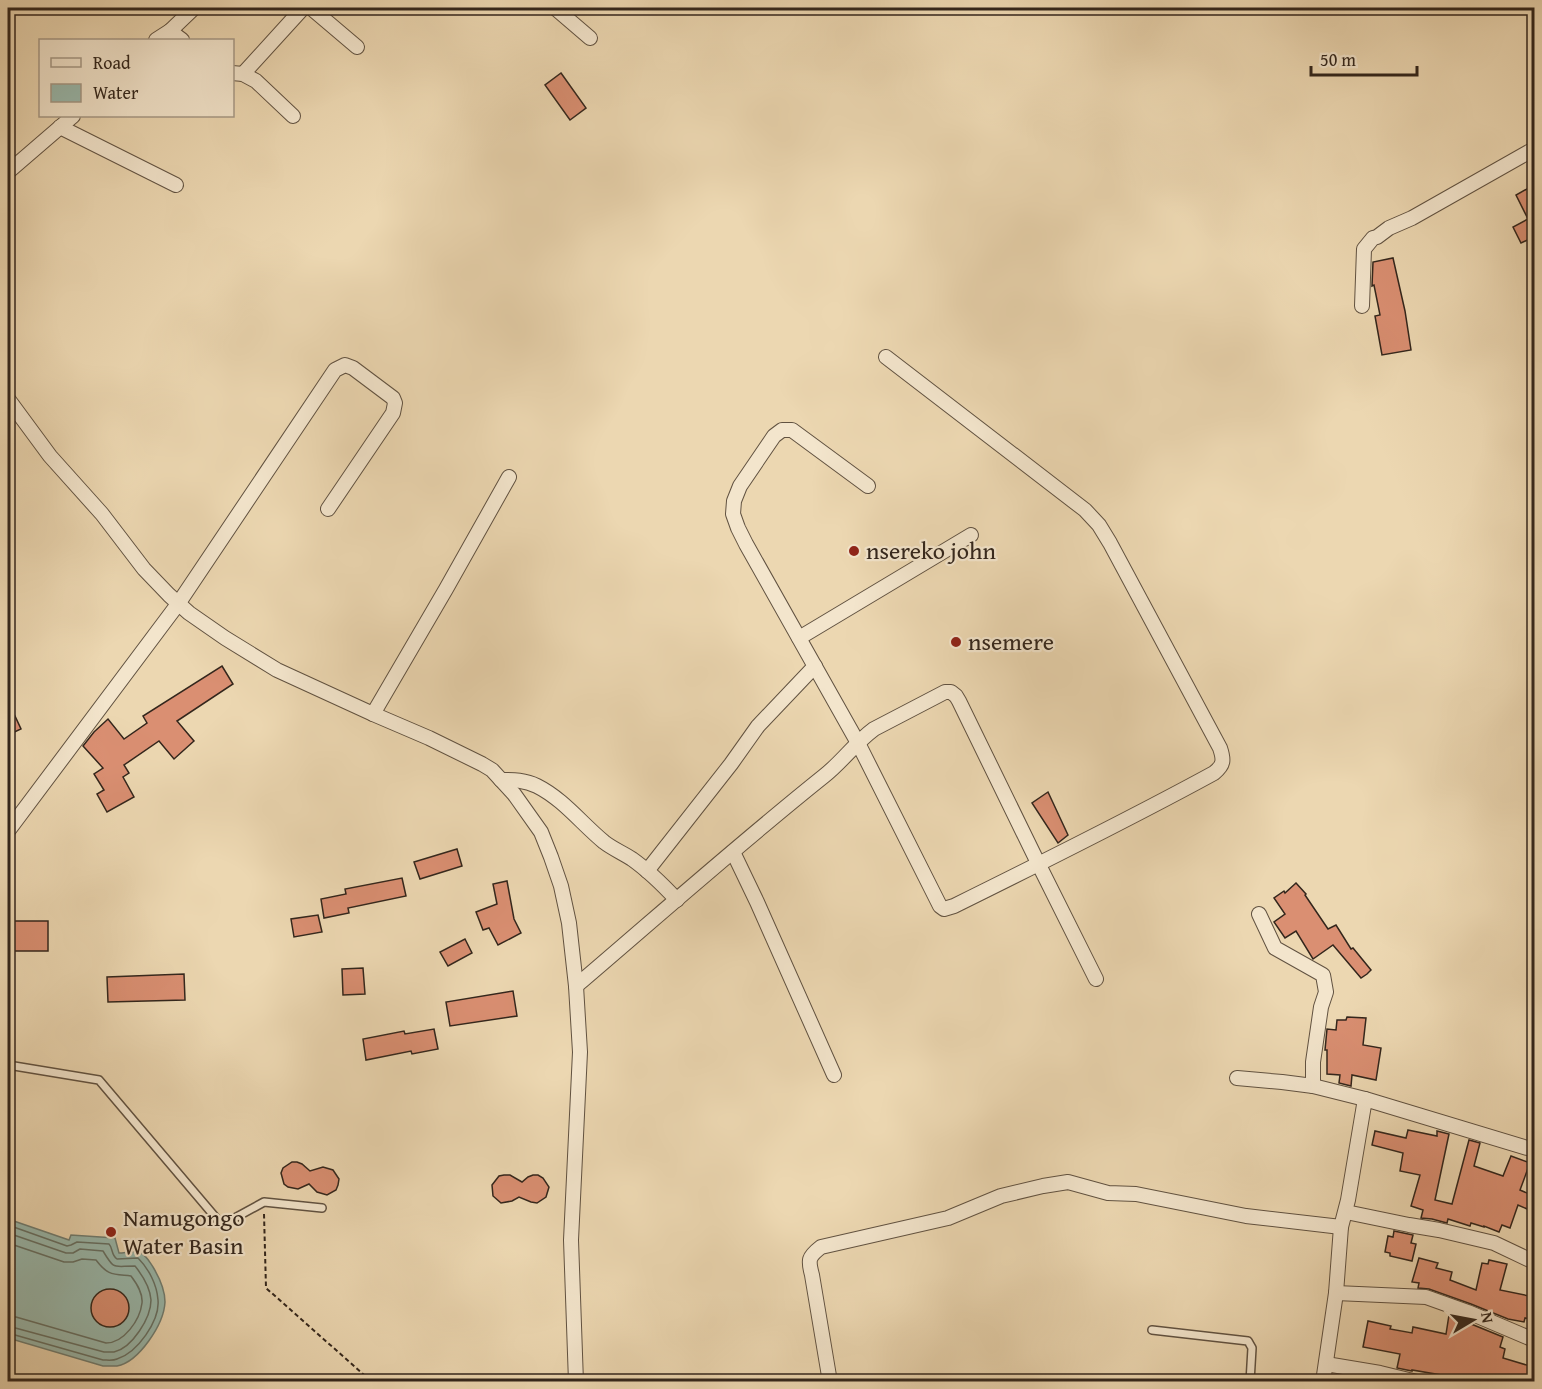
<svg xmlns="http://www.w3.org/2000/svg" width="1542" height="1389" font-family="'Gentium Book Plus',serif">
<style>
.water{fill:#99b9ad;stroke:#707e73;stroke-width:1.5}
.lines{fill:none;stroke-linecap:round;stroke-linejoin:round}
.shore{stroke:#667064;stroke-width:1.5}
.building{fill:#da8f72;stroke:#33261c;stroke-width:1.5}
.lane-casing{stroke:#615241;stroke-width:10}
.street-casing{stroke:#615241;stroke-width:16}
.path{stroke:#33261c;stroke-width:2;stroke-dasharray:4.5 3;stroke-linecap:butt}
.lane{stroke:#f3e5cc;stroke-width:7}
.street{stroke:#f3e5cc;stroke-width:14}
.poi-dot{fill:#8f2418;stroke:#f3e5cc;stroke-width:2}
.labels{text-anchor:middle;stroke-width:4.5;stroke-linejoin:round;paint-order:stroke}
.poi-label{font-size:24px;fill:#33261c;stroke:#f3e5cc;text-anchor:start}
</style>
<rect width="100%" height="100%" fill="#ecd7b1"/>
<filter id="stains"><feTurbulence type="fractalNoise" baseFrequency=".00333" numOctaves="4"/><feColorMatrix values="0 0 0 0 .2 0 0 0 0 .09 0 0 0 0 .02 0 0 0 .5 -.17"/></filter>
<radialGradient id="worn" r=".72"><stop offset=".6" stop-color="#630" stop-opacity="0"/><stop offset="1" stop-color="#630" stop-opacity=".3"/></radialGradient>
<path class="water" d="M8,1219L69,1240L71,1235L115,1238L119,1253C125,1253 136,1250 141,1253C147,1256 150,1263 153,1267C159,1277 165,1290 165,1302C164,1324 139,1362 117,1366C113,1366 107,1366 103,1366L8,1338Z"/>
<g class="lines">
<g class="shore">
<path d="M8,1225L67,1246L71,1245L77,1242L109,1244C113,1248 111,1255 117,1259L138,1258C149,1269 157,1285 158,1300C160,1321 137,1353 117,1359C113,1361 107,1360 103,1360L8,1333"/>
<path d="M8,1233L66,1253H73L80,1249L103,1251C115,1271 113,1266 135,1266C143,1276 150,1287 151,1300C151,1318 132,1348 114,1352C113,1352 105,1352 104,1352L8,1326"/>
<path d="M8,1243L64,1262H73L82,1259L96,1260C108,1276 113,1274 131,1276C137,1284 143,1293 142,1303C140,1320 124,1343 106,1343L16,1317H8"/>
</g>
</g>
<g class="building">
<path d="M561,73L586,108L570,120L545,85Z"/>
<path d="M1534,185V237L1521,243L1513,227L1528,219L1516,195Z"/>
<path d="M1393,258L1405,311L1411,350L1382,355L1375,316L1380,315L1374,285L1372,286L1373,262Z"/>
<path d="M222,666L233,684L177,721L194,741L174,759L159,741L124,765L129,773L123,777L134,797L107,812L97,794L104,790L94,774L103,768L83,746L94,732L108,719L124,739L147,723L143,716Z"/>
<path d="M8,701L21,729L8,735Z"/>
<path d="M1048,792L1068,835L1058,843L1032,803Z"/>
<path d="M457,849L462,866L420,879L414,862Z"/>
<path d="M402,878L406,896L348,908L349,913L324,918L321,899L346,894L345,889Z"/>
<path d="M507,881L514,919L521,933L498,945L489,928L483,930L476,912L497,904L493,884Z"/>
<path d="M1296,883L1306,894L1305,895L1328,929L1336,925L1351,949L1353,948L1371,970L1367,974L1361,978L1333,945L1313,959L1296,931L1285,938L1274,922L1285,914L1274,898L1284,891L1285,893Z"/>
<path d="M318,915L322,932L294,937L291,919Z"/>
<rect x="8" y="921" width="40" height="30"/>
<path d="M465,939L472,953L448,966L440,952Z"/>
<path d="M363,968L365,994L343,995L342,969Z"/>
<path d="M184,974L185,1000L108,1002L107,977Z"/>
<path d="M513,991L517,1016L450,1026L446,1002Z"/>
<path d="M1347,1017L1366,1018L1363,1045L1381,1048L1376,1080L1352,1075L1351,1086L1339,1083L1340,1075L1327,1074V1050H1325L1327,1029L1336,1030L1337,1020H1346Z"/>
<path d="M434,1029L438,1049L412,1054L411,1051L366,1060L363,1039L404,1031L405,1034Z"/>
<path d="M1408,1130L1437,1136V1131L1449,1134L1435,1200L1452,1204L1469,1140L1480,1143L1474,1166L1503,1176L1511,1156L1530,1163L1520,1190L1534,1196V1212L1518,1205L1510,1228L1502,1225L1499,1232L1484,1226V1227L1471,1223L1470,1226L1448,1219L1447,1223L1432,1219L1421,1218L1423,1210L1411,1206L1420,1175L1400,1171L1403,1153L1372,1145L1375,1131L1406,1138Z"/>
<path d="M292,1162H297L302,1164L310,1171L323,1167L333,1170L339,1179L338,1185L336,1190L327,1195L317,1192L309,1184L298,1189L288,1187L284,1184L281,1173L283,1168Z"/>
<path d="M504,1175H510L522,1182L528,1177L533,1175H538L543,1178L549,1187L546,1197L537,1203L531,1202L519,1197L512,1201L501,1203L493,1196L492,1185L499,1176Z"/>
<path d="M1394,1231L1413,1235L1411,1243L1416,1244L1412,1261L1390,1256V1253L1385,1252L1388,1236L1393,1237Z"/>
<path d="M1419,1258L1438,1263L1436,1268L1452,1272L1450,1280L1476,1290L1482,1263L1488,1264L1489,1260L1507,1264L1500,1290L1534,1297L1530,1319L1525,1318L1524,1322L1508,1319L1471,1304L1429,1289L1418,1288L1419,1283L1412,1282Z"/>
<circle cx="110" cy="1308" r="19"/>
<path d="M1449,1315L1503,1337L1500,1347L1505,1349L1503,1358L1533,1367L1528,1382H1480L1465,1378L1464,1382L1441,1376V1375L1412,1370V1371L1397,1368L1400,1354L1363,1347L1368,1321L1391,1326L1390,1329L1412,1333L1413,1327L1446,1334Z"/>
</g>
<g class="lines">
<defs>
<g id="lane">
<path d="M8,1065L99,1080L222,1225L264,1202L322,1208"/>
<path d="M1152,1330L1248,1341L1252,1348L1250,1382"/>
</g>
<g id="street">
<path d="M311,8L357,47"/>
<path d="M555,8L590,38"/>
<path d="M170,31L194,8"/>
<path d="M156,40L170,31L182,40"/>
<path d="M232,73L243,74L256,81L293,116"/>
<path d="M243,74L303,8"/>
<path d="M60,127L176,185"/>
<path d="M8,172L73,116"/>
<path d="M1362,306L1364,249L1373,238L1377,237L1389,228L1412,218L1534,149"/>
<path d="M8,399L50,456L102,514L144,569L169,595L189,613L225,638L277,670L373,714L429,738L482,764L492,770L514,794L541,832L551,857L561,886L569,923L576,986L580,1052L571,1240L576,1382"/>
<path d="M868,486L792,430H782L774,436L740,486L734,501L733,514L738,528L746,544L858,743L940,906L944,909L954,906C1041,863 1128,820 1214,773C1224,765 1224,760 1220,748L1110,543L1099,525L1085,510L886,357"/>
<path d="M799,638L971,535"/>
<path d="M373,714L446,589L509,477"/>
<path d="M501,780C514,780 525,780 537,786C563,799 582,824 604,842C613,849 623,853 632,859C649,871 663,885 677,900"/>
<path d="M8,831L178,604L335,370L345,365L353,368L393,398L395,403L393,413L328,509"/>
<path d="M733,852L757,902L834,1075"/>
<path d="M647,871L731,764L758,726L815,666"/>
<path d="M1259,914L1275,948L1323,975L1326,992L1321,1007L1313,1062V1086"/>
<path d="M576,986C658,916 739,844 824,776C842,762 855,743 874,729L945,692H951L956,696L959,701L1039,865L1096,979"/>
<path d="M1237,1078L1282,1082L1313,1086L1365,1099"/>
<path d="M1346,1212L1409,1225L1439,1230L1494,1243L1534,1262"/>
<path d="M1336,1293L1426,1297L1468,1312L1534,1340"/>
<path d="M1326,1364L1380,1373L1417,1382"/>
<path d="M830,1382L812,1275C808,1260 808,1257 821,1247L948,1218L1001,1196L1043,1186L1068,1182L1108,1193L1136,1194L1246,1216L1341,1227"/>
<path d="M1323,1382L1336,1293L1341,1227L1348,1200L1365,1099L1534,1150"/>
</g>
</defs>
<use href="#lane" class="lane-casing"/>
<use href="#street" class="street-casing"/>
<path class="path" d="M264,1214L266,1288L372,1382"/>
<use href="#lane" class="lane"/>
<use href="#street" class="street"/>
</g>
<g class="poi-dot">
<circle cx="854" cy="551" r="6"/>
<circle cx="956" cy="642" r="6"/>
<circle cx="111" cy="1232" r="6"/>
</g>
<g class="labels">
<g class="poi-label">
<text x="866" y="559">nsereko john</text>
<text x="968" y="650">nsemere</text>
<text x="123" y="1226">Namugongo<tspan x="123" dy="28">Water Basin</tspan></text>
</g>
</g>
<rect width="1542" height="1389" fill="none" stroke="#ecd7b1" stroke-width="30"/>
<rect x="9" y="9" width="1524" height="1371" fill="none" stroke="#33261c" stroke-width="3"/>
<rect x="15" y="15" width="1512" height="1359" fill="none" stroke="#33261c" stroke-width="1.5"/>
<rect x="39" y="39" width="195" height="78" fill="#f3e5cc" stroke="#a69986" stroke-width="1.5"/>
<rect x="51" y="58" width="30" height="9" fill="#f3e5cc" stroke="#a69986" stroke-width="1.5"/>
<text x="93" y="69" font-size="18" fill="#33261c">Road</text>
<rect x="51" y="84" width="30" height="18" fill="#99b9ad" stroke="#a69986" stroke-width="1.5"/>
<text x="93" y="99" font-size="18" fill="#33261c">Water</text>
<g transform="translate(1473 1320) rotate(80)" stroke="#f3e5cc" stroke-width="4.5" paint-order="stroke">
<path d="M0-4.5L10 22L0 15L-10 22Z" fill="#33261c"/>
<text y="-9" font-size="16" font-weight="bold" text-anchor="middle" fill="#33261c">N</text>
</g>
<path d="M1311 66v9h106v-9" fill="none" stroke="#33261c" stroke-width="3"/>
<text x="1320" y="66" font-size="18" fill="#33261c" stroke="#f3e5cc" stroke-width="4.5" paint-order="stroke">50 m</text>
<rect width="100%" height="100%" filter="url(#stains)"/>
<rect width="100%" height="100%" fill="url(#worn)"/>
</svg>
